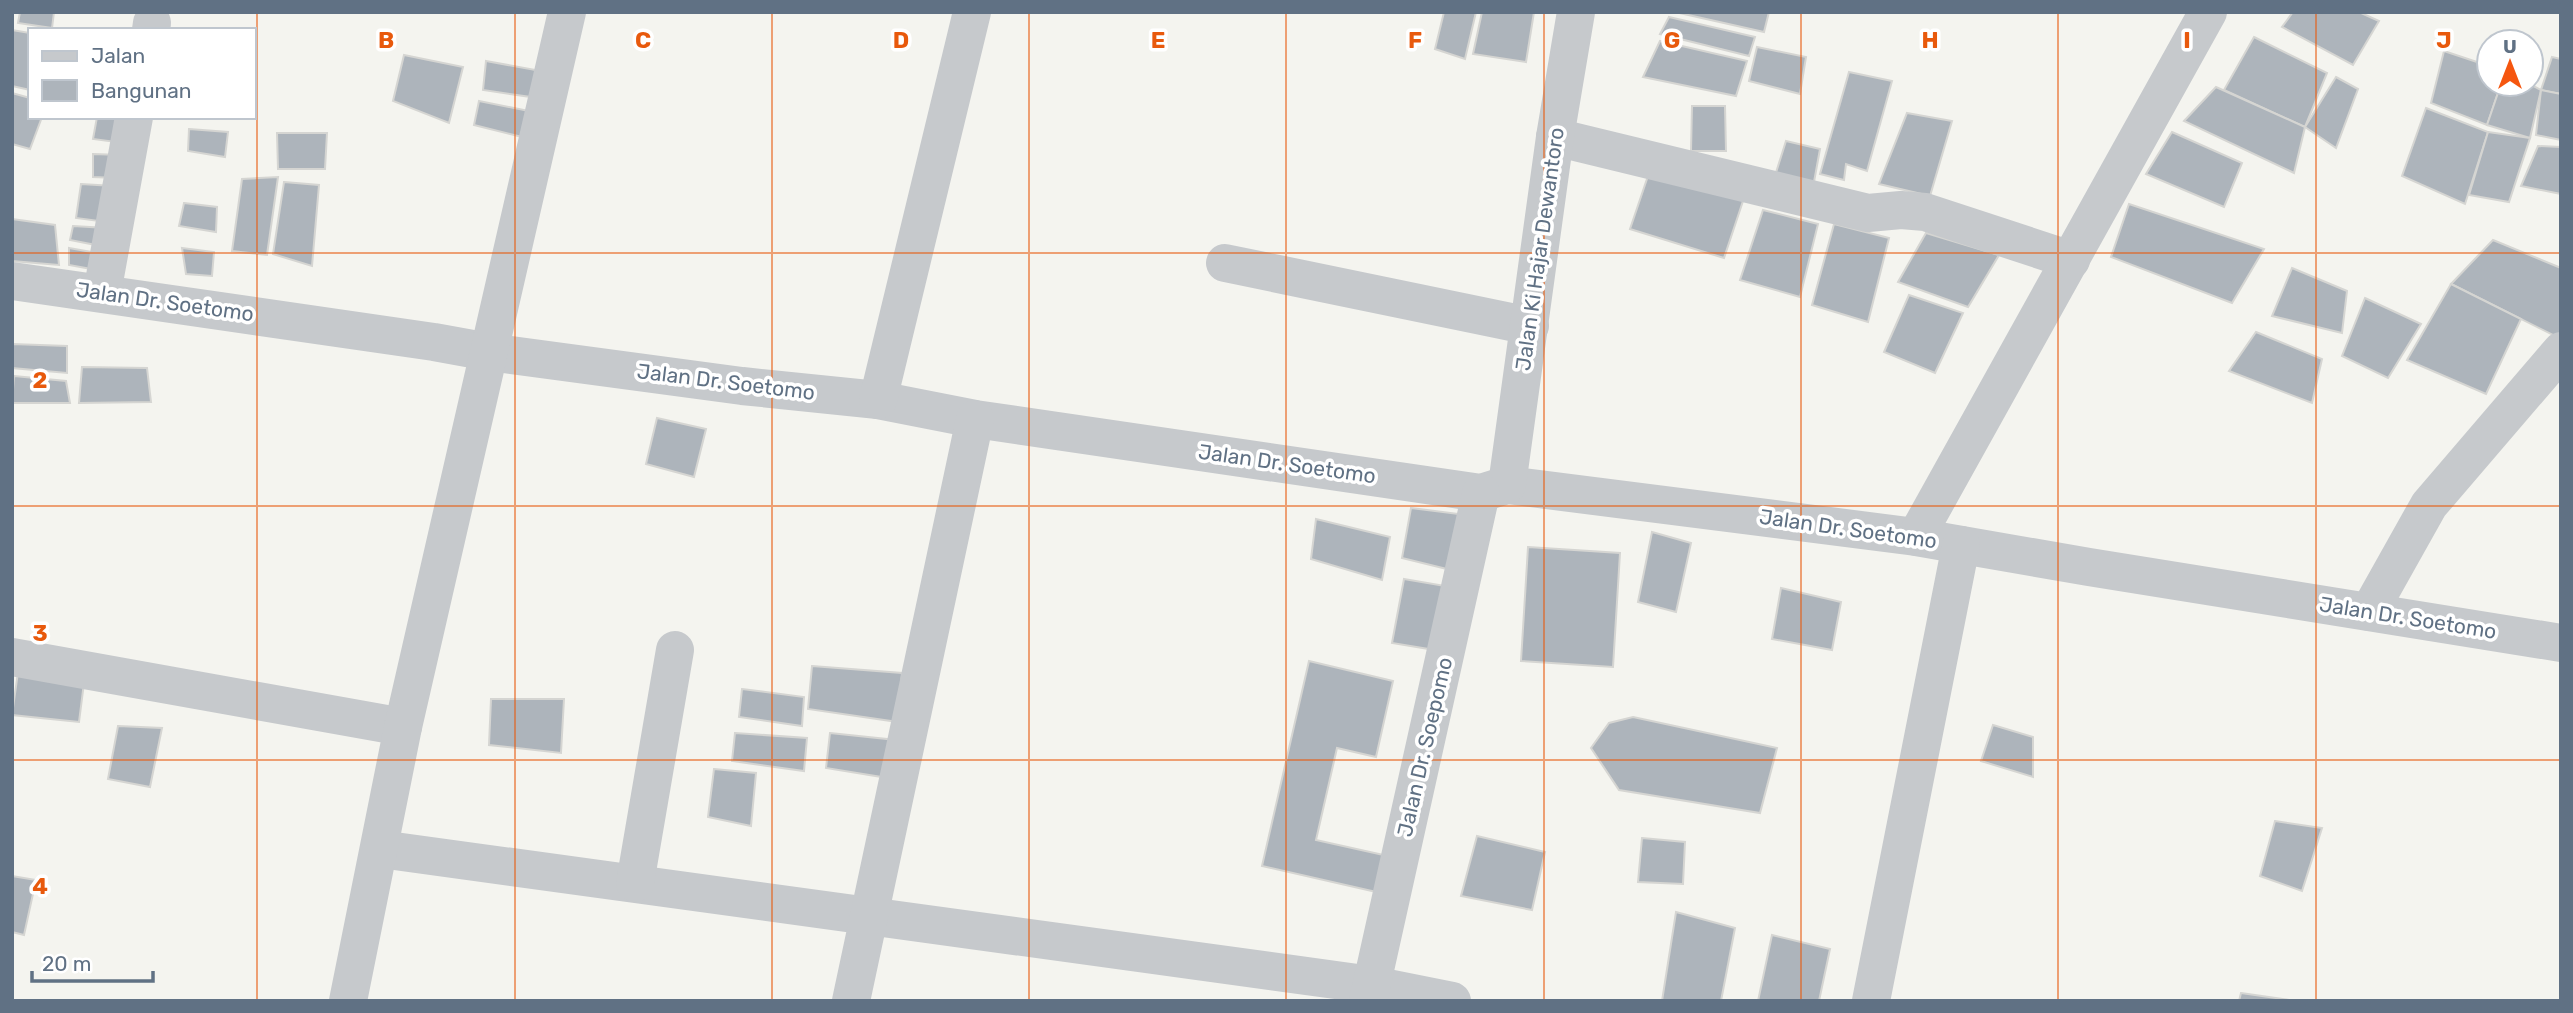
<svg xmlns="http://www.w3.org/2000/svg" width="2573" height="1013" font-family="Rubik,sans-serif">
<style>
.building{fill:#adb4bb;stroke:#d5d5d2;stroke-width:2}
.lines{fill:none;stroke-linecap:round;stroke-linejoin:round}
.minor{stroke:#c6c9cc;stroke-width:38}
.grid{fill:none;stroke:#e8590c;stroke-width:2;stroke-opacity:0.55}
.labels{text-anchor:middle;stroke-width:7;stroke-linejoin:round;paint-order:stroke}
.street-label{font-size:21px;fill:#607184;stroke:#fff}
.grid-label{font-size:23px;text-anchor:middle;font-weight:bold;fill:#e8590c;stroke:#fff;stroke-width:7;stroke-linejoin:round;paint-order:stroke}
</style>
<rect width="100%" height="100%" fill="#f4f4ef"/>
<g class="building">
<path d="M20,12H54L52,28L18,23Z"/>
<path d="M1444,12H1476L1465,59L1435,49Z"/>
<path d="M1482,12H1534L1526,62L1473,54Z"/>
<path d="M1675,12H1769L1764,32Z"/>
<path d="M2293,12H2359L2379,21L2353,65L2282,27Z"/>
<path d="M1669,17L1755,37L1749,56L1660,34Z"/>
<path d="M12,30L30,33V90L12,86Z"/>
<path d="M2254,37L2327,73L2305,127L2224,90Z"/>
<path d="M1660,41L1747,61L1736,96L1643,77Z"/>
<path d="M1757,47L1806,57L1800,94L1749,81Z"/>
<path d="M2444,51L2489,66V84H2501L2487,125L2431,103Z"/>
<path d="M404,55L463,67L449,123L393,101Z"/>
<path d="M2552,57L2561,59V94L2541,90Z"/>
<path d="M486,61L541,71L538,98L483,90Z"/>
<path d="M1849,72L1892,81L1867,171L1846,164L1844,180L1820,174Z"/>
<path d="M2336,77L2358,89L2336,148L2305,127Z"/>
<path d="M2501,84H2530L2541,90L2530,138L2487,125Z"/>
<path d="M2216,87L2305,127L2294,173L2184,121Z"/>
<path d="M2541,90L2561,94V140L2536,135Z"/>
<path d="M12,93L30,98V117H42L30,149L12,144Z"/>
<path d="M479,101L529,111L526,138L474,125Z"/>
<path d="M1692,106H1725L1726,151H1691Z"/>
<path d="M2426,108L2488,132L2465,204L2402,176Z"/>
<path d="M1907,113L1952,121L1930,196L1879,184Z"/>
<path d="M97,117H128L123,143L93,139Z"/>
<path d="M189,129L228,132L225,157L188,151Z"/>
<path d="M2172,132L2242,163L2224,207L2146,174Z"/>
<path d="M2488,132L2530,138L2509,202L2469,195Z"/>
<path d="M277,133H327L325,169H278Z"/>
<path d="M1786,141L1820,149L1812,193L1773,182Z"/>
<path d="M2538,146L2561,147V194L2521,186Z"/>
<path d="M93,154L121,155L117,178L93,177Z"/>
<path d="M1649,173L1744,198L1724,258L1630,229Z"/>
<path d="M278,177L267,255L232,251L242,179Z"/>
<path d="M284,182L319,185L312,266L273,254Z"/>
<path d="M81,184L113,186L106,222L76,218Z"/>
<path d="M184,203L217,207L216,232L179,226Z"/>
<path d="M2129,204L2264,249L2232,303L2111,257Z"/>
<path d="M1763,210L1818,224L1800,297L1740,280Z"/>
<path d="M12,219L55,225L59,265L12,261Z"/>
<path d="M1834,224L1889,238L1868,322L1812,305Z"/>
<path d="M73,226L106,228L101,246L70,240Z"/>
<path d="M1926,233L1999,255L1968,307L1898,282Z"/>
<path d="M2493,240L2561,268V339L2451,284Z"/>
<path d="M69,248L103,254L97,270L69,265Z"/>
<path d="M182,248L214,252L212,276L186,274Z"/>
<path d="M2292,268L2347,291L2342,333L2272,316Z"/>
<path d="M2451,284L2521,319L2486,394L2407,360Z"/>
<path d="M1909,295L1963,313L1935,373L1884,352Z"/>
<path d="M2365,298L2421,324L2388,378L2342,356Z"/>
<path d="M2256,332L2322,359L2312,403L2229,371Z"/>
<path d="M12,344L67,346V373L12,368Z"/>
<path d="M82,367L147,368L151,402L79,403Z"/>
<path d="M14,376L66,381L70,403H12Z"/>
<path d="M657,418L706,429L694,477L646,464Z"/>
<path d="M1411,508L1467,515L1455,571L1402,558Z"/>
<path d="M1316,519L1390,537L1382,580L1311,559Z"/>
<path d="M1652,532L1691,543L1676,612L1638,602Z"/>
<path d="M1528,547L1620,553L1613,667L1521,661Z"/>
<path d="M1404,579L1451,587L1441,651L1392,643Z"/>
<path d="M1781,588L1841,602L1832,650L1772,639Z"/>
<path d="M1309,661L1393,681L1376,757L1337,748L1316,840L1415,862L1407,899L1262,866Z"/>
<path d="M812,666L902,673L898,722L808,709Z"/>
<path d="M18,672L85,675L79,722L12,715Z"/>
<path d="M742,689L804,697L802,726L739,717Z"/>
<path d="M491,699H564L561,753L489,745Z"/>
<path d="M1633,717L1777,748L1760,813L1619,790L1591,748L1609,723Z"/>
<path d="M1993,725L2033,737V777L1981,761Z"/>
<path d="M118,726L162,728L150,787L108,779Z"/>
<path d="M735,733L807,738L804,771L732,761Z"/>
<path d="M830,733L896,740L894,779L826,768Z"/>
<path d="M714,769L756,773L751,826L708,817Z"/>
<path d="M2275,821L2322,828L2302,891L2260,876Z"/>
<path d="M1477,836L1545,852L1532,910L1461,896Z"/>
<path d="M1642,838L1685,842L1683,884L1638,882Z"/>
<path d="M12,876L36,880L24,935L12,932Z"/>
<path d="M1676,912L1735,928L1721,1001H1662Z"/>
<path d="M1772,935L1830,949L1819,1001H1758Z"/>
<path d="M2241,993L2296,1001H2239Z"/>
</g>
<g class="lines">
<g class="minor">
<path d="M151,30L152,23"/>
<path d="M1555,137L1868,213L1901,210L1925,212L2071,260"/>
<path d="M1225,263L1530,326"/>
<path d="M12,281L434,342L489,352L742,386L878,400L975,419L1481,493L1507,485L1916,537L2089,567L2561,643"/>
<path d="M102,293L134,117"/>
<path d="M878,400L972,12"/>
<path d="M1507,485L1555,137L1576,12"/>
<path d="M1916,537L2208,12"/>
<path d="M2369,612L2429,505L2561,351"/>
<path d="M12,657L403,727"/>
<path d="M380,849L1372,985L1452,1001"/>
<path d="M635,883L675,650"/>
<path d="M348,1001L403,727L567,12"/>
<path d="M851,1001L975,419"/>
<path d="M1368,1001L1481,493"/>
<path d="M1871,1001L1961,545"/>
</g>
</g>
<path class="grid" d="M257,12V1001M515,12V1001M772,12V1001M1029,12V1001M1286,12V1001M1544,12V1001M1801,12V1001M2058,12V1001M2316,12V1001M12,253H2561M12,506H2561M12,760H2561"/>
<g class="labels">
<g class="street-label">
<text transform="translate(1540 249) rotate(-82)" y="7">Jalan Ki Hajar Dewantoro</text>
<text transform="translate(165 302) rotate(8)" y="7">Jalan Dr. Soetomo</text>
<text transform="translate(726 382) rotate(7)" y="7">Jalan Dr. Soetomo</text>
<text transform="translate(1287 464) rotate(8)" y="7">Jalan Dr. Soetomo</text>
<text transform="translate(1848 529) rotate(8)" y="7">Jalan Dr. Soetomo</text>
<text transform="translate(2408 618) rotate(9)" y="7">Jalan Dr. Soetomo</text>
<text transform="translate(1425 747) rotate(-77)" y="7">Jalan Dr. Soepomo</text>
</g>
</g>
<g class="grid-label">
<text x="386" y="48">B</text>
<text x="643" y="48">C</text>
<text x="901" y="48">D</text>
<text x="1158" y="48">E</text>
<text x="1415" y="48">F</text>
<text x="1672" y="48">G</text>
<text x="1930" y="48">H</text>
<text x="2187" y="48">I</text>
<text x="2444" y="48">J</text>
<text x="40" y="388">2</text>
<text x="40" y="641">3</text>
<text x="40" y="894">4</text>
</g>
<rect width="2573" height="1013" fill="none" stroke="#607184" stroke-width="28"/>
<rect x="28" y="28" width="228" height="91" fill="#ffffff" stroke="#bfc6ce" stroke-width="2"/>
<rect x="42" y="51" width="35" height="10" fill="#c6c9cc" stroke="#bfc6ce" stroke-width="2"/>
<text x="91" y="63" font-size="21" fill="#607184">Jalan</text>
<rect x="42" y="80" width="35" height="21" fill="#adb4bb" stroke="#bfc6ce" stroke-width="2"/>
<text x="91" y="98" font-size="21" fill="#607184">Bangunan</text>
<g transform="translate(2510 63)"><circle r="33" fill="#ffffff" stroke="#bfc6ce" stroke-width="2"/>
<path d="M0-5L12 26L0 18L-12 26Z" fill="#f5560f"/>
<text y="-10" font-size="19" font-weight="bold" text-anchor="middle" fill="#607184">U</text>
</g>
<path d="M32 971v10h121v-10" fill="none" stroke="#607184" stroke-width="3.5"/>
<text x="42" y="971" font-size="21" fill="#607184" stroke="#ffffff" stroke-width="5" paint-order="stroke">20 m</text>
</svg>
